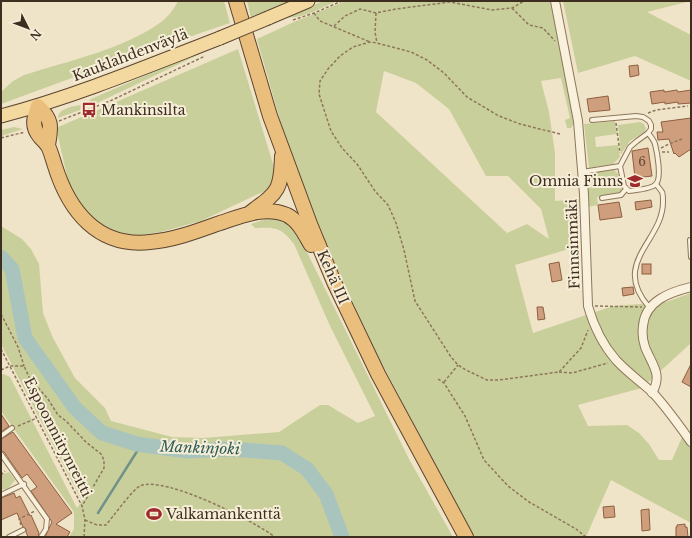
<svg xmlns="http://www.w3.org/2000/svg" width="692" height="538" font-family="'Libre Baskerville',serif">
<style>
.green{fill:#c9cf9b;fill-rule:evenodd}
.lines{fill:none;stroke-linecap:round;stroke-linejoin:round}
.stream{stroke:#6f938a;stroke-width:2.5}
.river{stroke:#a9c4bc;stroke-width:15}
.building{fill:#cf9f7d;stroke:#8d5f41}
.service-casing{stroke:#8d765c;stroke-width:6}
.minor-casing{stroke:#8d765c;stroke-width:10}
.primary-casing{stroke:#5b4430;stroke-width:15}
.trunk-casing{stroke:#5b4430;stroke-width:16}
.path{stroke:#8d765c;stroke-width:1.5;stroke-dasharray:3 2;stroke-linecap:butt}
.service{stroke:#faf1dc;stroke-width:4}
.minor{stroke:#faf1dc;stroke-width:8}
.primary{stroke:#f3d9a0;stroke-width:13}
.trunk{stroke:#eabe7c;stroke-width:14}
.primary-bridge-casing{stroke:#5b4430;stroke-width:15;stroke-linecap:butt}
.primary-bridge{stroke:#f3d9a0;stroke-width:13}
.labels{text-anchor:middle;stroke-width:4;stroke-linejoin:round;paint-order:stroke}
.number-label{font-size:12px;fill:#624a37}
.street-label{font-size:14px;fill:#3d2e20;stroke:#f7eed8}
.poi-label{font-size:14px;fill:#3d2e20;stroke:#f7eed8;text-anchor:start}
.water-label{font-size:15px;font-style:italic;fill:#2f5d5a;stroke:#f7eed8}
</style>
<rect width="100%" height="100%" fill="#f0e4c8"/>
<g class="green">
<path d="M178,1H224L230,23L110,64L1,104V92L13,81L24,75C68,61 124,49 161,22C168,17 174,9 178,1Z"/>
<path d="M247,1H294L251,18Z"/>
<path d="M323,1H337C324,7 299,20 286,17Z"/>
<path d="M346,1H552L563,66L576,117L573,125L571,128H567L565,120L570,118L561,78L541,81L549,112L555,153V201L579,199V246L515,265L533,333L613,306L666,302L691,293V343L642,388L578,405L588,426L627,425L639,433L649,444L659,460H672L683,435L691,449V523L611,480L586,537H474L379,358L323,238L288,148L258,43L257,39L296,21ZM384,71L416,83L449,109L486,176H508L541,209L549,239L527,224L507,233L376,112Z"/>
<path d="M563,1H691L647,12L691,35V81L635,56L578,73Z"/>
<path d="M206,49L198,55L93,105L91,106L89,104V101L91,99Z"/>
<path d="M238,49L274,167C273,180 273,190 258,194L201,221L161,232L134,236L113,230L94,220L83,207L69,185L56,128Z"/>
<path d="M79,105L81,106L80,110L58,118C58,109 71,107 79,105Z"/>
<path d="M615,121L617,134L595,137L596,147L618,145L620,157L613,164L589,168L584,124Z"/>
<path d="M640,122L644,124L646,129L644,132L630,141L621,154L618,125Z"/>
<path d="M14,127L23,129L1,136V130Z"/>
<path d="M608,170H614C621,175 623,184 621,192L597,197L598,205L588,207L589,173Z"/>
<path d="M272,217L289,224L301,240L409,459L453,537H69L74,529V512L1,411V375L4,374L10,377L77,508L82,501L81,499L1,344V226L22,239L31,249L39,264L43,313L53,338L75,378L105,408L111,421L172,437L203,438L279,432L320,405H328L358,423L375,416L330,326L294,244C281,227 275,227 255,228L251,224Z"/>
<path d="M9,472L15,480L8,489L1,490V475Z"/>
</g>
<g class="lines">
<path class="stream" d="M98,513L141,445"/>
<path class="river" d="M1,257L12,269L25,338L75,408L102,433L137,444L187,451L232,449L282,453L307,469L326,494L342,537"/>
</g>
<g class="building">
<path d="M638,65L639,75L630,77L629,66Z"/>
<path d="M664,90V92L677,90L678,92L691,90V103L678,104V102L665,104V102L652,104L650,92Z"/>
<path d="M608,96L610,110L589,112L587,99Z"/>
<path d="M691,118V149L679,157L675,153L674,154L669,139L658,140L657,132H663L661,122Z"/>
<path d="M648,148L652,176L635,178L632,151Z"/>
<path d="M651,200L652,207L636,210L635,202Z"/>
<path d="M619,202L622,217L600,220L598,205Z"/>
<path d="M559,262L562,280L552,282L549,264Z"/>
<rect x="642" y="264" width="9" height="10"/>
<path d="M633,287L634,294L623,296L622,288Z"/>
<path d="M537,307H543L545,319L538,320Z"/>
<path d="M691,364V387L682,382Z"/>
<path d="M1,414L9,426L1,432Z"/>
<path d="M13,432L72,513L56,524L70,532L67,537H45L52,522L31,491L37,487L27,474L22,478L4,452L1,451V439Z"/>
<path d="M14,493L16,498L20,496L30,516L31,515L39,533L38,537H28L26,532V529L23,527L17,513L1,520V498Z"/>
<path d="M614,506L615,517L604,518L603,507Z"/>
<path d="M649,509L650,530L642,531L641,510Z"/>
<path d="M685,524V527H687L688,537H676V527H677V525Z"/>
</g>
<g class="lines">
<defs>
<g id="service">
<path d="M620,166L624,186L629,191C636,190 652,189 656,184C662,178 657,152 655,144C654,140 651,137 648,133"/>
<path d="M582,172L620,166L630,147L637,141L648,133L651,129V125L649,121L643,117L636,116L592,120"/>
<path d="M602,198L621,195L626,189"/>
<path d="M690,240L691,257"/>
<path d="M649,307C610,262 664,241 663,201C663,198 663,194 662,192C660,189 658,187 656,184"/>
<path d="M1,436L12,428"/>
<path d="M1,454L47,519L46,529L41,537"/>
<path d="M1,495L24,484"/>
<path d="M9,537L23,530"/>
</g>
<g id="minor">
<path d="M555,1L578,121L584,194L588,306C594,327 602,344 616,360C627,372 641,382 653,393C667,408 679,425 691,442"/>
<path d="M652,393C663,374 652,365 645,347C643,341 642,333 643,326C645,301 670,292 691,287"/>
</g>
<g id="primary">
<path d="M268,18L308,1"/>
<path d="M1,116C76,96 148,66 220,38"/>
</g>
<g id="trunk">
<path d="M236,1L270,116L283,151L310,224L334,282L378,374L466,537"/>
<path d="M48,145C51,127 53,120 38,106C34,118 31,126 40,137C43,140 46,143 48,146C51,152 53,160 55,166C69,211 98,248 150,242C173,240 195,232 217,224C239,217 264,205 287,215C299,221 305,235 311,245"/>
<path d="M251,212C278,192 281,191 282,156"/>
</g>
</defs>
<use href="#service" class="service-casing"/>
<use href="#minor" class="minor-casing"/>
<use href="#primary" class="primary-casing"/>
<use href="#trunk" class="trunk-casing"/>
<g class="path">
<path d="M512,8L529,25L543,28L555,41"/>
<path d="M314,13L320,21L370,42"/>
<path d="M376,13L375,32L377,43"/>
<path d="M293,20L314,13L342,1"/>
<path d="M334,26L345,16L360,9L376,13L396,9L450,2L492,10L512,8L524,1"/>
<path d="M648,113L656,110L688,106"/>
<path d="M59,121L110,101L205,56"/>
<path d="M616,123L620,153"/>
<path d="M560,134L520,124L499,116L467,97L444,73L427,60L411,52L377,43L370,42L353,47L340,56L328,69L320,81L319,94L331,131L342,148L357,164L375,191L388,205L396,223L404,250L415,301L451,357L458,365L466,370L487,380H499L559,372L581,348L588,330"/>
<path d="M1,138L25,132"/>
<path d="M661,148L669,144L682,139"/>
<path d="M662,152H669"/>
<path d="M595,306L642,307"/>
<path d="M1,314L18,347L24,366"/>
<path d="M1,349L82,506L85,520L84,537"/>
<path d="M1,370L10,366H24L29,377L48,399L58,415L66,421L86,442L101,454L104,460V468L82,506"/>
<path d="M559,372L572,373L608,363"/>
<path d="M438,379L444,383L465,416L484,460L508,486L529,502L576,529L586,537"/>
<path d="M444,382L458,365"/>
<path d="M18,426L37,418"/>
<path d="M1,475L5,471"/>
<path d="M85,520L97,525H106C112,518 133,489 140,486C164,475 254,521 275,537"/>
<path d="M21,525L19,519L35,511"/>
</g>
<use href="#service" class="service"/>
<use href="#minor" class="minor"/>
<use href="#primary" class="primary"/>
<use href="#trunk" class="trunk"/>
<defs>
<path id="primary-bridge" d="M220,38L268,18"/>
</defs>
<use href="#primary-bridge" class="primary-bridge-casing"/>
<use href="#primary-bridge" class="primary-bridge"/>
</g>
<defs>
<symbol id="bus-bare" viewBox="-9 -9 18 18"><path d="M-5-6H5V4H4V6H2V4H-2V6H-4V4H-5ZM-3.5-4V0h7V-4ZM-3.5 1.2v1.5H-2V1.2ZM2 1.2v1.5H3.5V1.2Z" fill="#9e2a2b" stroke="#f7eed8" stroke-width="2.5" paint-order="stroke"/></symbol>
<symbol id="school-bare" viewBox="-9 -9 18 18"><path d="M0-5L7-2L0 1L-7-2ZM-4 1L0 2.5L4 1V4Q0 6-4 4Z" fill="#9e2a2b" stroke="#f7eed8" stroke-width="2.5" paint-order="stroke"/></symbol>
<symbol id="stadium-bare" viewBox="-9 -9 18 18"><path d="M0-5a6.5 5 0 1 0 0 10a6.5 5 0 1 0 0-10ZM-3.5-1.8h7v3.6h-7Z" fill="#9e2a2b" stroke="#f7eed8" stroke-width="2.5" paint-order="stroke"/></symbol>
</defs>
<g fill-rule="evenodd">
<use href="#bus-bare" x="78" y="99" width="22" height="22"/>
<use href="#school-bare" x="624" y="170" width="22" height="22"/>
<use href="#stadium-bare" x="143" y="503" width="22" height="22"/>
</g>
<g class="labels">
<g class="number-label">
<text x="642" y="166">6</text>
</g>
<g class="street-label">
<text transform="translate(130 55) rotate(-21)" y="5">Kauklahdenväylä</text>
<text transform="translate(573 244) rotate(-92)" y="5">Finnsinmäki</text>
<text transform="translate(333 277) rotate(66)" y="5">Kehä III</text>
<text transform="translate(58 437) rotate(63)" y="5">Espoonniitynreitti</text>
</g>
<g class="poi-label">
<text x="101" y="115">Mankinsilta</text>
<text x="623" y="186" text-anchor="end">Omnia Finns</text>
<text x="166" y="519">Valkamankenttä</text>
</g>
<g class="water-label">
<text transform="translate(200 448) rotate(2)" y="5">Mankinjoki</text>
</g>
</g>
<rect width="692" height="538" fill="none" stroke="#3d2e20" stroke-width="4"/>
<g transform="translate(28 28) rotate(132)" stroke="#f7eed8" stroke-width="3" paint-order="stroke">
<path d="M0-3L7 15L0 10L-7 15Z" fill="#3d2e20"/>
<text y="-6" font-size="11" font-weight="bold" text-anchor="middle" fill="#3d2e20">N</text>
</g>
</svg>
